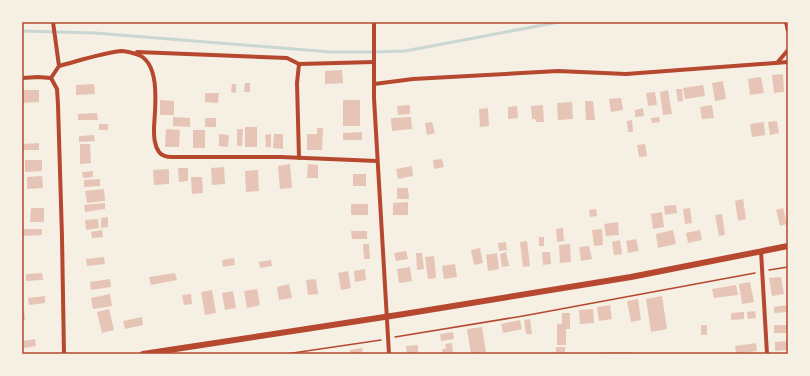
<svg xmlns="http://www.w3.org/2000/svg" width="810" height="376" font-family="'Open Sans',sans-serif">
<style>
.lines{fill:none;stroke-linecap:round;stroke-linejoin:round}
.stream{stroke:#c9d6d2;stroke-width:3}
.building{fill:#e6c5b7}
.path{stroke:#b5482f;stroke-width:1.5}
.minor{stroke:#b5482f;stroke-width:4}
.tertiary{stroke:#b5482f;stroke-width:6}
.neatline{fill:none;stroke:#b5482f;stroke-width:1.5}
</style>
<rect width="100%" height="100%" fill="#f6efe4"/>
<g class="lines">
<path class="stream" d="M22,31L95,33L331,52H374L405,51L559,22"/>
</g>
<g class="building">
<path d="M342,70L343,83L325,84V71Z"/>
<path d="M783,74L784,92L774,93L772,75Z"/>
<path d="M761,77L764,93L750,95L748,79Z"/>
<path d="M723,81L726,99L715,101L712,83Z"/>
<path d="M245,83H250V92H244Z"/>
<path d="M94,84L95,94L76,95V85Z"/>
<path d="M232,84H236V93L231,92Z"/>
<path d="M703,85L705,96L685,99L683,88Z"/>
<path d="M676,89H682L683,101L678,102Z"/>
<path d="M22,90H39V102L22,103Z"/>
<path d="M668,90L672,114L663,115L660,92Z"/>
<path d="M655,92L657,105L648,106L646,93Z"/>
<path d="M205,93H219L218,103L205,102Z"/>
<path d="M621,98L623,110L611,112L609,99Z"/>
<path d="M160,100L174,101V115H160Z"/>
<rect x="343" y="100" width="17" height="26"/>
<path d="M585,101H593L595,120H586Z"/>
<path d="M572,102L573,119L558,120L557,103Z"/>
<path d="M410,105V114L398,115L397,106Z"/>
<path d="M543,105L544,122H536L535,119H532L531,106Z"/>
<path d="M712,105L714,118L702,119L700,107Z"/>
<path d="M517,106L518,118L508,119V107Z"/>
<path d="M488,108L489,126L480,127L479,109Z"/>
<path d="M643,108L644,116L635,117V110Z"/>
<path d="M97,113L98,120H78V114Z"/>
<path d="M173,117L190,118V127L173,126Z"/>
<path d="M411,117L412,129L392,131L391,118Z"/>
<path d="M659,117L660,122L652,123L651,118Z"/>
<rect x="205" y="118" width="11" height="9"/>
<path d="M632,120L633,132H628L627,121Z"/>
<path d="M777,121L779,133L770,135L768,122Z"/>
<path d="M432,122L435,133L427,135L425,123Z"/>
<path d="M764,122L765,135L752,137L750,124Z"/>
<rect x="99" y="124" width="9" height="6"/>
<rect x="245" y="127" width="12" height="20"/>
<path d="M317,128H323L322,150H307V134H317Z"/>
<path d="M166,129L180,130L179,147H165Z"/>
<path d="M237,129H243L242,146H237Z"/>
<rect x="193" y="130" width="12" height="18"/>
<path d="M362,132V140H343V133Z"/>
<path d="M219,134L229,135L228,147L219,146Z"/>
<path d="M271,134V147H266L265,135Z"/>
<path d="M274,134H283V149L273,148Z"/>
<path d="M94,135L95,141L79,142V136Z"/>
<path d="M39,143V150H22V144Z"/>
<path d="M80,144H90L91,163L80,164Z"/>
<path d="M645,144L647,156L639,157L637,145Z"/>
<path d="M442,159L444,167L434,169L433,160Z"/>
<path d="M25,160H42V171L25,172Z"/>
<path d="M290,164L292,188L280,189L278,166Z"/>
<path d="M308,164L318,165V178H307Z"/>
<path d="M412,166L413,176L398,179L396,169Z"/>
<path d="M224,167L225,184L212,185L211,168Z"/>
<path d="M178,168H188V181L179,182Z"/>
<path d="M169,169V184L154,185L153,170Z"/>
<path d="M258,170L259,191L246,192L245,171Z"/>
<path d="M93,171V177L83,178L82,172Z"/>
<rect x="353" y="174" width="13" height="12"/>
<path d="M42,176L43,188L27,189V177Z"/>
<path d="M191,177H202L203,193L192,194Z"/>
<path d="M100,179V186L84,187V180Z"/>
<path d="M397,188H408L409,199H397Z"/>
<path d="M104,189L105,201L87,203L85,191Z"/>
<path d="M743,199L746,219L738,221L735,201Z"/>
<path d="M408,202V215H393V203Z"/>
<path d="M105,203V209L85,212L84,205Z"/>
<rect x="351" y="204" width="17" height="11"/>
<path d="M676,205L677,213L665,215L664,206Z"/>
<path d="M31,208H44V222H30Z"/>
<path d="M690,208L692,223L685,224L683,209Z"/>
<path d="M783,208L787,224L780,226L776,210Z"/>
<path d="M596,209L597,216L590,217L589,210Z"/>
<path d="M662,212L664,227L653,229L651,214Z"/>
<path d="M722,214L725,235L719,236L715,215Z"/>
<path d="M108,217V227L101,228V218Z"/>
<path d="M98,219L99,228L86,230L85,220Z"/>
<path d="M618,222L619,235L606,236L604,224Z"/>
<path d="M563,228L564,241L557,242L556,229Z"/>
<path d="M23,229H42V235L23,236Z"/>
<path d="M602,229L603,245L594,246L592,230Z"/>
<path d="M102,230L103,237L92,238L91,232Z"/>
<path d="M673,230L676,244L658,248L656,234Z"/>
<path d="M700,230L702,240L688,243L686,233Z"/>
<path d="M351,231H367V239H352Z"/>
<rect x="539" y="237" width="5" height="9"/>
<path d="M636,239L639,251L628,253L626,241Z"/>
<path d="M620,240L622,254L614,255L612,242Z"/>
<path d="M527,241L530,266L523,267L520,242Z"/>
<path d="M506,242L507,250L499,251L498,243Z"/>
<path d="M363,244H369L370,259H364Z"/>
<path d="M570,244L571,262L560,263L559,245Z"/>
<path d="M589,246L592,259L581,261L579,247Z"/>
<path d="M480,248L483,263L474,265L471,250Z"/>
<path d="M406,251L408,259L396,261L394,253Z"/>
<path d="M506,252L509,266L502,267L500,254Z"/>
<path d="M542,252H550L551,264L543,265Z"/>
<path d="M416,253H422L424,269L417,270Z"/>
<path d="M497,253L499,269L488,271L486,255Z"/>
<path d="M434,256L436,278L428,279L425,257Z"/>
<path d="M104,257L105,264L87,266L86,259Z"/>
<path d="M234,258L235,265L223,267L222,260Z"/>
<path d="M271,260L272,266L260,268L259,262Z"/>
<path d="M455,264L457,277L444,279L442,266Z"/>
<path d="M410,267L412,281L399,283L397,269Z"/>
<path d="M365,269L366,280L355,282L354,271Z"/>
<path d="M348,271L351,288L341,290L338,273Z"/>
<path d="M42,273L43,280L26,281V274Z"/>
<path d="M175,273L177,280L151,285L149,277Z"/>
<path d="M781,277L784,294L772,296L769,278Z"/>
<path d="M110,279L111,287L91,290L90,282Z"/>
<path d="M316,279L318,294L308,295L306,280Z"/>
<path d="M750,282L754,302L742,304L739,284Z"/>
<path d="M289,284L292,298L279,300L277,287Z"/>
<path d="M736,285L738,295L714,298L712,289Z"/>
<path d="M257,289L260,305L247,308L244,291Z"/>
<path d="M212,290L216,313L205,315L201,292Z"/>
<path d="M233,291L236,308L225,310L222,293Z"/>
<path d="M110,294L112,306L93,309L91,298Z"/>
<path d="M191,294L192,304L184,305L182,295Z"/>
<path d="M45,296V303L29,305L28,298Z"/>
<path d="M662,296L667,329L651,332L646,299Z"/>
<path d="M638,299L641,320L631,322L627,301Z"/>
<path d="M610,305L612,319L599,321L597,307Z"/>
<path d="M788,305V312L774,313V307Z"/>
<path d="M24,309L25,320L22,321V310Z"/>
<path d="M109,309L114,330L102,333L97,312Z"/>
<path d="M593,309L594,323L580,324L579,310Z"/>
<path d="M755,311L756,318L748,319L747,312Z"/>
<path d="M744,312V319L731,320V313Z"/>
<path d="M562,313H570V329H566V345H557V324H562Z"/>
<path d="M142,317L143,325L125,329L123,321Z"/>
<path d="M530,319L532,334H526L524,320Z"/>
<path d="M520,320L522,329L503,333L501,324Z"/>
<rect x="701" y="325" width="6" height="10"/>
<rect x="774" y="325" width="14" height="8"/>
<path d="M482,327L486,352L471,354L467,329Z"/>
<path d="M453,332L454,339L441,341L440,334Z"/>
<path d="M35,339L36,346L24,348L23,341Z"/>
<path d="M788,341V350L775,351V342Z"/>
<path d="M452,343L453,354H443L442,349H446L445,344Z"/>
<path d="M756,343L757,351L736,354L735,346Z"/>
<path d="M418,345V354H407L406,346Z"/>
<rect x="556" y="347" width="9" height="6"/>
<path d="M362,348L363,354H350V350Z"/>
<rect x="602" y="352" width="30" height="2"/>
</g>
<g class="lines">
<g class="path">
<path d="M769,270L788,267"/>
<path d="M395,337L523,316L755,273"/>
<path d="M286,354L381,340"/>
</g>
<g class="minor">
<path d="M374,22V98L389,354"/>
<path d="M786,22L788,31"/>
<path d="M137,52L287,58L299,64"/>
<path d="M777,63L788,50"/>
<path d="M59,66C78,61 102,53 121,51C127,51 133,53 139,55C161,65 155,108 154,128C154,136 154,145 159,152C162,156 167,157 172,157H281L377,161"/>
<path d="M22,78L38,77L51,78"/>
<path d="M51,78L57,89L58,105L62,237L64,354"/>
<path d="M51,78L59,66L53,22"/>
<path d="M374,84L413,79L558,71L626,74L788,62"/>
<path d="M299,158L297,83L299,64L374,62"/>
<path d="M761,251L767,354"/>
</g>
<path class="tertiary" d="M143,354L404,314L631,277L788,246"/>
</g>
<rect width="810" height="376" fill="none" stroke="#f6efe4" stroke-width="46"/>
<rect x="23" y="23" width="764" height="330" class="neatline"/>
</svg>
